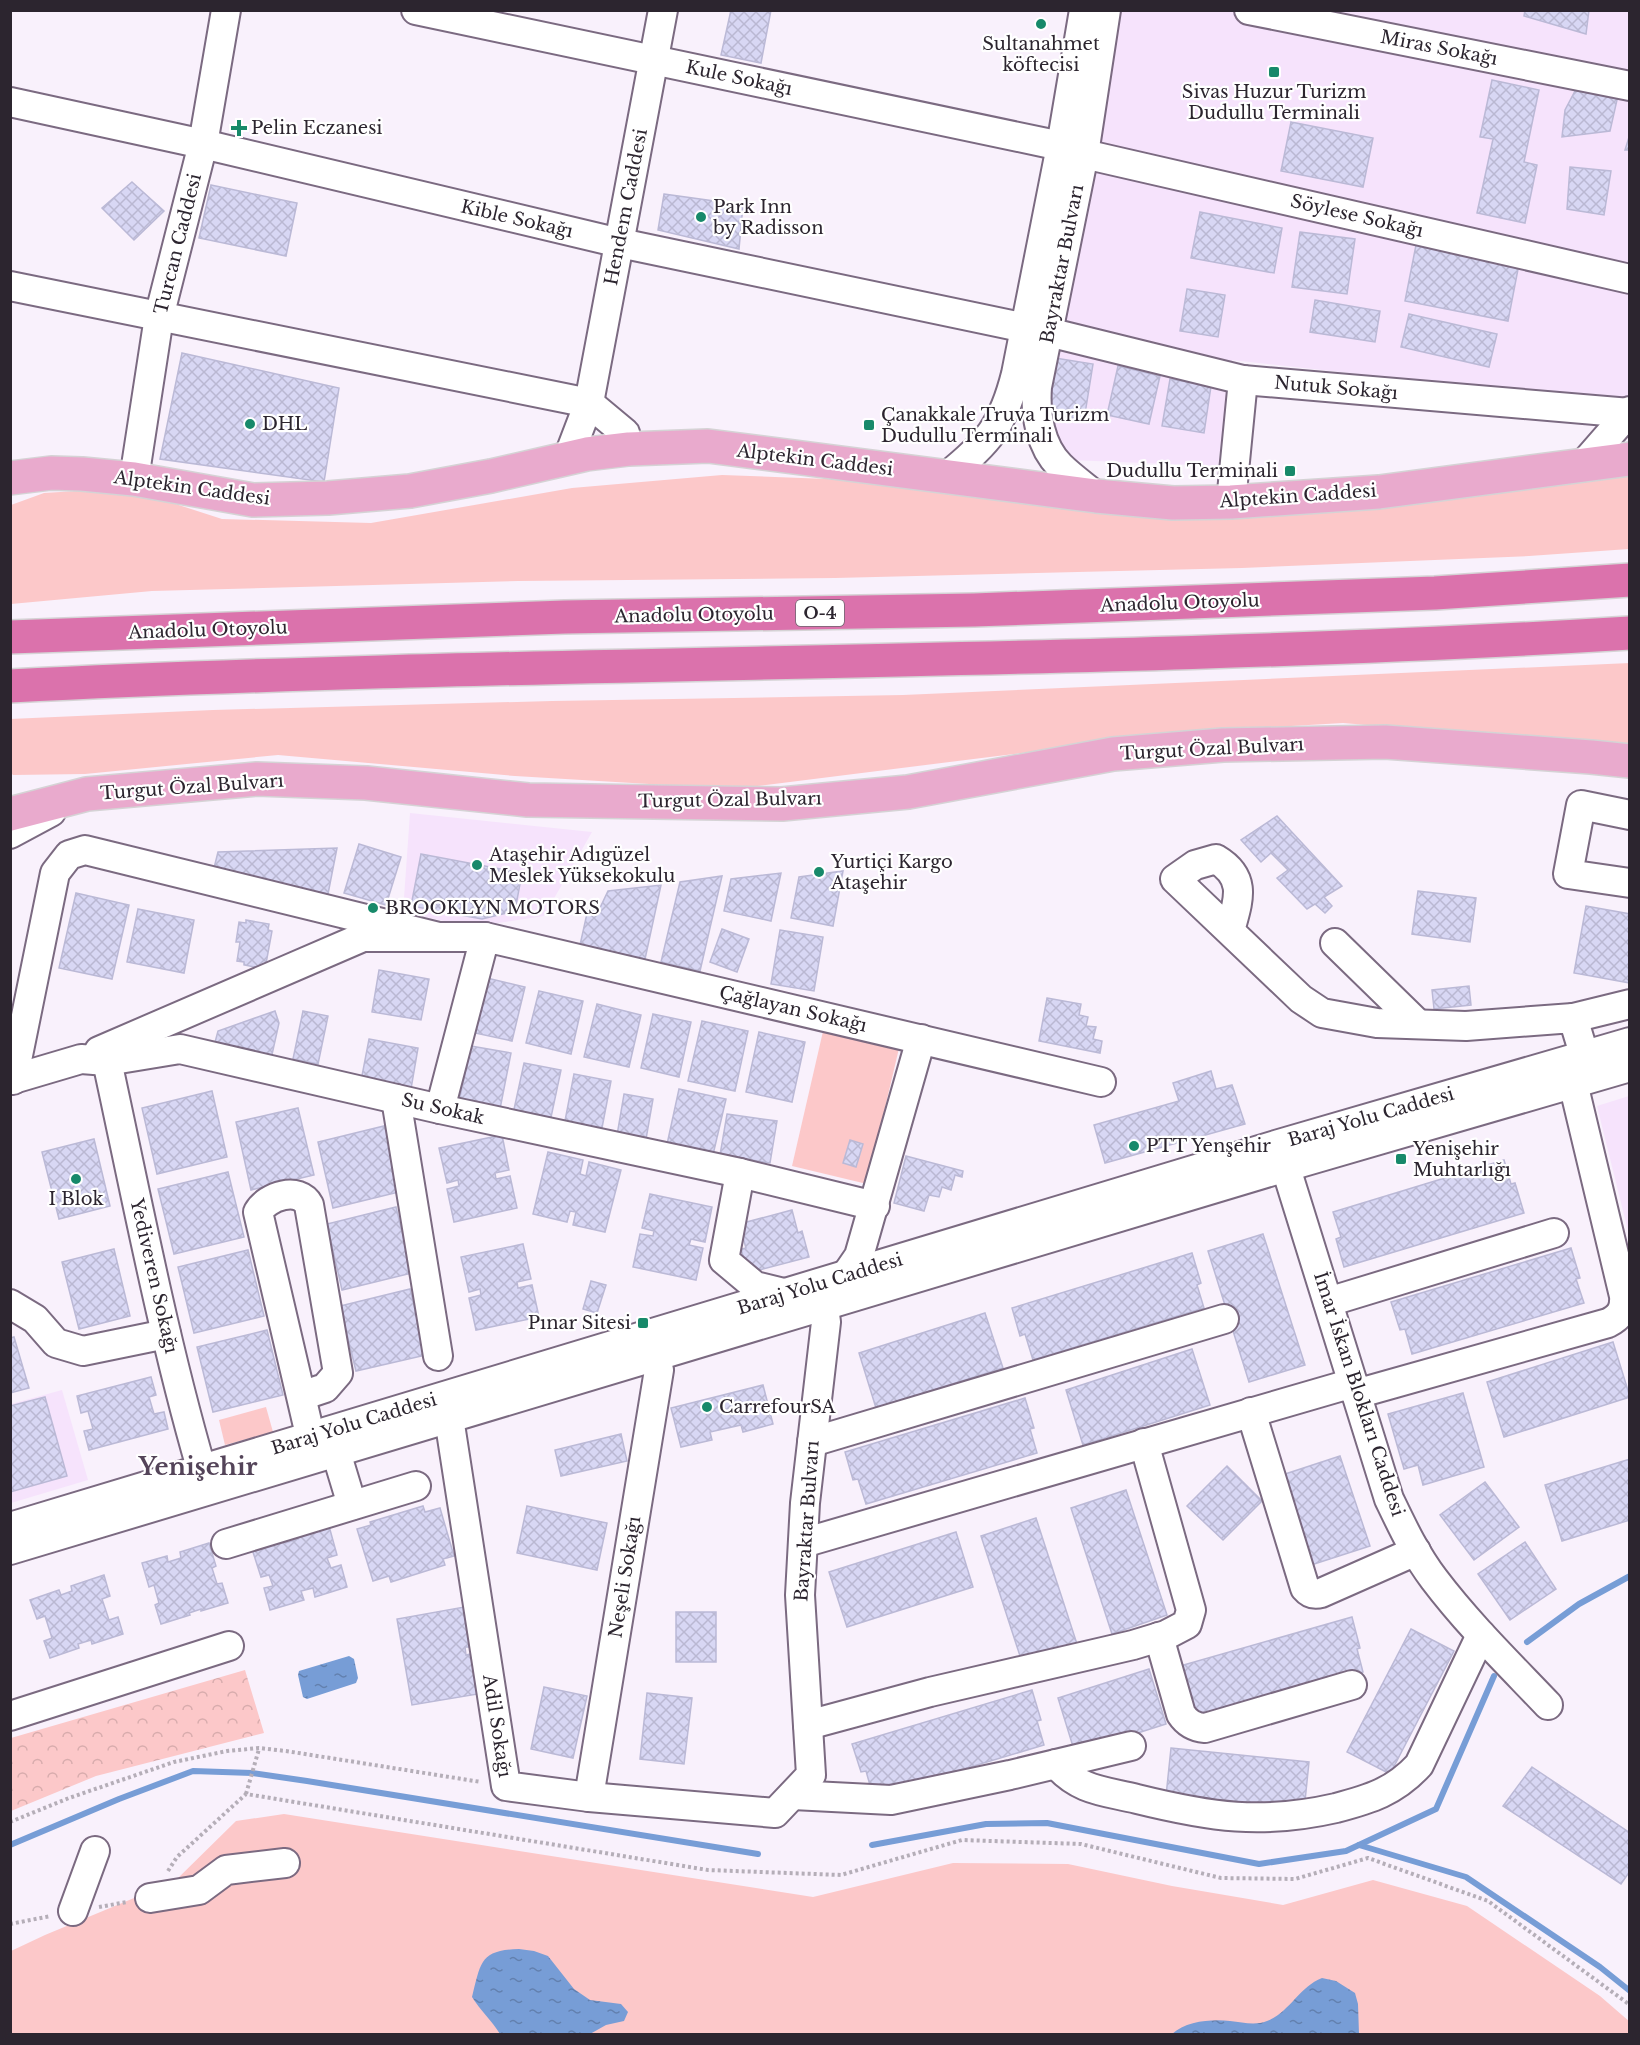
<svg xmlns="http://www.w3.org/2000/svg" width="1640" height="2045" font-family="'Libre Baskerville',serif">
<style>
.built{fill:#f6e3fc}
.grass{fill:#fcc8c9}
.park{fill:url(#park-crowns)}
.water{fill:url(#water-ripples)}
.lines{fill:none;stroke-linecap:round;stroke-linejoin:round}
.stream{stroke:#779dd6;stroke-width:6}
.building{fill:url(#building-cross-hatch);stroke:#bbb9d6;stroke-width:1.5}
.minor-casing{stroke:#7b6a81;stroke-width:32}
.major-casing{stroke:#d5d3d5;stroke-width:36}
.highway-casing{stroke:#d5d3d5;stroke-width:36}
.path{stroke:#b5aeb8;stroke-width:4;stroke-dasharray:3 3;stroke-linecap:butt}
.minor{stroke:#fff;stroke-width:28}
.major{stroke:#e9aacd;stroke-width:33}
.highway{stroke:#db72ac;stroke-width:33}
.poi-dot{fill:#17896a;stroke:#fff;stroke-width:2}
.labels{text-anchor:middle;stroke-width:4.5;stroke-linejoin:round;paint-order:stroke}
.shield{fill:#fff;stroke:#6b666d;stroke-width:1.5}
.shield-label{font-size:16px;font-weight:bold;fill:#2c252f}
.poi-label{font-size:18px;fill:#2c252f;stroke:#fff;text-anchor:start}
.street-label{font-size:18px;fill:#2c252f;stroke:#fff}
.district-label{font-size:24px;font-weight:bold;fill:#544459;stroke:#fff}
</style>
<defs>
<pattern id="park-crowns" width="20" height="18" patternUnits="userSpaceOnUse" patternTransform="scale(1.5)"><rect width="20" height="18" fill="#fcc8c9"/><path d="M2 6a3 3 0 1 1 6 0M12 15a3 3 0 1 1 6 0" fill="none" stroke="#d8acad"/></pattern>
<pattern id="water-ripples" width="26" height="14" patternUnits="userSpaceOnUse" patternTransform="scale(1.5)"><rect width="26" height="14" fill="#779dd6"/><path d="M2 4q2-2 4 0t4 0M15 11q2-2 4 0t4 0" fill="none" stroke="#6280ae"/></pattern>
<pattern id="building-cross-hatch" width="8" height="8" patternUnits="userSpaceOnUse" patternTransform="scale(1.5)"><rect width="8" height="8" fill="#d8d7f4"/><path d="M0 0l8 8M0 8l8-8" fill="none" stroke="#bab8d2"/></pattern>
</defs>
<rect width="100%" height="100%" fill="#f9f1fc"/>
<g class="built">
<path d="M1118,11H1629V404L1232,360L1218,466L1070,460L1053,434L1046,397Z"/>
<path d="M410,813L592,832L544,916L472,927L403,912Z"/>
<path d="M1629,1096H1630L1629,1235L1597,1106Z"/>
<path d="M62,1390L88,1480L11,1503V1404Z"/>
</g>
<g class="grass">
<path d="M1629,474V549L1529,556L1242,568L835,578L518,581L152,591L11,604V505L44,493L126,488L222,519L371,523L572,488L722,475L880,481L1065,504Z"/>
<path d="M1630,663L1629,747L1343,723L1190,732L733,789L515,776L278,755L85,774L13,775L11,773L10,719L213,710L552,701L903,695Z"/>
<path d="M824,1027L900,1044L867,1184L792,1166Z"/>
<path d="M266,1407L273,1432L225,1445L219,1420Z"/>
<path d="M284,1814L813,1897L953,1863L1068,1864L1172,1886L1283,1905L1373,1880L1467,1906L1600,1996L1630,2022L1629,2034H11V1951L45,1935L175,1881L236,1821Z"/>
</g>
<path class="park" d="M245,1670L264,1733L96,1776L11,1811V1738Z"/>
<g class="water">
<path d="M349,1656L354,1659L358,1678L356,1683L307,1699L303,1697L298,1675L299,1671Z"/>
<path d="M519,1949L534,1951L548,1956L574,1989L590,2000L621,2004L628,2012L624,2021L606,2025L590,2034H500C492,2021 480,2010 472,1997C481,1962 480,1950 519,1949Z"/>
<path d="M1322,1978L1336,1981L1355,1993L1358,2004L1359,2034H1172C1186,2021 1212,2019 1230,2021C1243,2022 1254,2026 1267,2021C1290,2012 1299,1987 1322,1978Z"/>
</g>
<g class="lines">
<g class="stream">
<path d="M1527,1642L1579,1604L1630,1576"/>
<path d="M10,1845L119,1799L193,1771L252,1773L307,1781L758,1854"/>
<path d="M872,1845L986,1824L1047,1823L1259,1864L1346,1851L1436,1809L1494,1676"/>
<path d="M1359,1845L1466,1877L1600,1967L1630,1991"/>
</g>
</g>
<g class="building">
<path d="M731,10H771L761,63L721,55Z"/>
<path d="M1525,10H1589L1586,34L1524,16Z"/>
<path d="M1492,80L1539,90L1524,162L1537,165L1525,223L1477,213L1493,139L1480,137Z"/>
<path d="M1575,91H1619L1610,131L1562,137L1565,110Z"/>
<path d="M1291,122L1373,138L1363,187L1281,171Z"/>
<path d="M1630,134V150H1625Z"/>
<path d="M1570,167L1611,171L1604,215L1567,209Z"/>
<path d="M132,182L164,211L134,240L102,208Z"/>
<path d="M211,185L297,203L286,256L199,238Z"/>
<path d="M664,194L743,205L739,249L658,230Z"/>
<path d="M1200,212L1282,228L1274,273L1191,258Z"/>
<path d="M1300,232L1355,239L1347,294L1292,287Z"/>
<path d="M1416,245L1519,264L1508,321L1405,301Z"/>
<path d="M1187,289L1225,295L1218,337L1180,331Z"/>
<path d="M1315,300L1380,311L1375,342L1310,332Z"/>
<path d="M1409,314L1497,334L1489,367L1401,347Z"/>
<path d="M182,353L339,388L324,482L160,459Z"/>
<path d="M1055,358L1093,364L1084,420L1045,413Z"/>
<path d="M1118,366L1160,376L1149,424L1107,415Z"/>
<path d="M1170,379L1211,386L1204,433L1162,426Z"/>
<path d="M1277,816L1342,886L1324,897L1332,906L1325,913L1315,904L1307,909L1277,878L1288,870L1271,853L1261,862L1241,840Z"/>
<path d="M359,844L401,857L386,905L344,893Z"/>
<path d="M337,848L328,894L213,872L218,852Z"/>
<path d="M421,854L522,873L515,911L482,919L411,906Z"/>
<path d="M843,871L833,926L791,918L799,877Z"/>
<path d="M781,873L771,921L724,911L731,879Z"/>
<path d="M722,876L700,971L661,962L680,882Z"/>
<path d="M661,885L645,959L580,945L588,909L598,912L608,891Z"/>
<path d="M1418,891L1476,898L1470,942L1412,934Z"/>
<path d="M76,893L129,905L112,979L59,968Z"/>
<path d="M1586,906L1630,914V983L1574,973Z"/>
<path d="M138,909L194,920L184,973L127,962Z"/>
<path d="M246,920L269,924L268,930L272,931L265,969L244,965V962L237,961L240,942H236L239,922L246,923Z"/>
<path d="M722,929L749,939L737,972L710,962Z"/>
<path d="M780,930L823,937L814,991L771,984Z"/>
<path d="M379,970L429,979L421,1020L372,1012Z"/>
<path d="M487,978L525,987L512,1041L475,1033Z"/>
<path d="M1469,986L1471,1005L1434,1009L1432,990Z"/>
<path d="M539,991L583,1001L571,1054L526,1043Z"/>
<path d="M1047,998L1081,1004L1079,1015L1088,1017L1086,1026L1096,1027L1093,1039L1102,1041L1100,1053L1039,1041Z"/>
<path d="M597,1004L641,1015L629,1067L584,1057Z"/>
<path d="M275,1011L279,1023L271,1059L214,1046L218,1031Z"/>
<path d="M303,1011L328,1016L318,1064L293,1059Z"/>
<path d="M653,1014L691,1022L679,1077L641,1068Z"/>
<path d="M702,1021L748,1031L735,1091L688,1081Z"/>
<path d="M759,1032L805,1042L792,1102L746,1092Z"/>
<path d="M369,1039L418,1048L411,1089L361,1081Z"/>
<path d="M471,1046L511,1053L499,1114L458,1106Z"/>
<path d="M524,1063L561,1070L550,1122L513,1114Z"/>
<path d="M1211,1071L1216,1089L1232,1085L1245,1124L1105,1163L1094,1125L1179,1101L1173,1083Z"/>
<path d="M574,1074L611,1081L601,1133L564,1126Z"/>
<path d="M679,1089L726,1099L712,1159L666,1149Z"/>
<path d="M212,1091L227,1157L157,1174L142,1108Z"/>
<path d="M624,1094L653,1099L645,1145L616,1141Z"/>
<path d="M298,1108L314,1175L251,1190L236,1122Z"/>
<path d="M727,1114L777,1121L770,1163L720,1155Z"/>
<path d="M388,1125L403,1191L333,1208L318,1142Z"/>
<path d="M502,1135L509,1170L495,1173L496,1179L510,1176L517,1208L454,1222L447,1189L459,1186L458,1180L447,1183L439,1148Z"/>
<path d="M94,1139L110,1206L59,1219L42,1152Z"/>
<path d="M850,1140L863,1144L856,1167L843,1163Z"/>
<path d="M548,1152L583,1160L580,1174L586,1176L589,1162L621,1170L605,1232L573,1225L576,1212L570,1211L567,1222L533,1214Z"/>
<path d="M906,1156L963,1171L962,1177L955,1175L951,1190L942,1187L939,1197L929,1195L924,1211L894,1203Z"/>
<path d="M1504,1160L1511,1184L1515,1183L1524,1213L1344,1267L1336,1239L1341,1237L1333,1212Z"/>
<path d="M228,1172L244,1237L174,1254L158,1189Z"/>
<path d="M650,1194L712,1207L705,1242L691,1239L689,1245L703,1248L696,1280L633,1267L640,1234L653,1236L654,1231L642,1228Z"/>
<path d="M396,1207L412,1273L342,1290L327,1224Z"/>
<path d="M792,1210L798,1233L802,1231L809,1257L748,1273L741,1249L746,1248L739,1224Z"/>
<path d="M1263,1234L1305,1365L1249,1382L1208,1251Z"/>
<path d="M523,1244L531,1279L517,1282L518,1288L532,1285L539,1317L476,1330L469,1298L481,1295L480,1289L469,1292L461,1257Z"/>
<path d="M1571,1248L1580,1278L1576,1279L1584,1303L1412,1354L1405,1329L1400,1330L1391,1302Z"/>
<path d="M114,1249L130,1316L79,1329L62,1262Z"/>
<path d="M248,1250L264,1316L194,1333L178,1267Z"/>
<path d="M1192,1253L1201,1283L1197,1285L1204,1308L1033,1360L1025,1334L1020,1336L1012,1308Z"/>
<path d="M591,1281L606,1285L597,1313L583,1309Z"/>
<path d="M410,1289L426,1355L356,1371L340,1306Z"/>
<path d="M985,1313L1003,1368L876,1408L859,1353Z"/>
<path d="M267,1330L283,1395L213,1412L197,1347Z"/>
<path d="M14,1337L29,1388L10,1393V1338Z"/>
<path d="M1613,1342L1630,1397L1504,1437L1487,1382Z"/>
<path d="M1192,1349L1210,1405L1083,1445L1066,1390Z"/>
<path d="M151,1377L156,1395L149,1397L154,1414L164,1412L168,1429L89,1450L84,1431L93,1429L88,1411L81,1413L77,1396Z"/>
<path d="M763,1385L773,1424L743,1432L741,1425L710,1432L712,1440L681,1447L671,1408Z"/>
<path d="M1463,1393L1484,1467L1423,1485L1418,1465L1404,1469L1388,1414Z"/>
<path d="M45,1397L67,1476L10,1492V1406Z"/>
<path d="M1025,1398L1034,1428L1030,1429L1037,1453L866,1504L858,1479L853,1480L845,1452Z"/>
<path d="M621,1434L627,1461L561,1476L555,1450Z"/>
<path d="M1340,1456L1370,1546L1311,1565L1282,1475Z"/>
<path d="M1630,1459V1520L1562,1541L1545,1485Z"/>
<path d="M1227,1466L1262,1501L1223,1540L1187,1506Z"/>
<path d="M1485,1482L1519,1527L1474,1560L1440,1515Z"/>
<path d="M1126,1490L1167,1615L1112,1634L1071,1508Z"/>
<path d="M423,1506L425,1512L440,1508L454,1556L443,1559L445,1565L391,1582L389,1576L373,1581L357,1529L371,1525L370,1522Z"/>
<path d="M527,1506L607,1523L597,1570L517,1553Z"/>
<path d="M1036,1518L1077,1644L1022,1662L981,1536Z"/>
<path d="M329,1526L337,1555L327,1558L331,1568L341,1565L347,1587L315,1597L313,1588L301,1591L304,1600L270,1610L264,1588L273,1586L269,1575L261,1577L252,1549L284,1540L285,1543L298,1539L297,1536Z"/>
<path d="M956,1532L973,1587L847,1627L829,1572Z"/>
<path d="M1525,1542L1556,1589L1510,1620L1478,1574Z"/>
<path d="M209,1543L216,1566L212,1568L217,1584L222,1583L228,1603L201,1611V1609L189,1613L190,1615L161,1624L155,1605L159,1603L154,1585L149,1587L142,1563L167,1556L168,1562L181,1558L180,1552Z"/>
<path d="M104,1575L110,1596L102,1599L109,1620L118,1617L123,1634L92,1644L91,1640L78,1644L79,1648L50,1658L44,1641L52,1638L45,1616L37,1619L30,1600L59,1590L61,1595L72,1591L71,1586Z"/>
<path d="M464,1607L471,1647H465L466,1655L471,1654L478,1694L412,1705L397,1619Z"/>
<rect x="676" y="1612" width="40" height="50"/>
<path d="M1352,1617L1360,1648L1357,1649L1363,1672L1194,1721L1173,1668Z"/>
<path d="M1411,1629L1454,1651L1390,1774L1347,1752Z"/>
<path d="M1149,1669L1166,1724L1075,1753L1058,1698Z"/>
<path d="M544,1687L587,1696L573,1758L531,1749Z"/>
<path d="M1032,1690L1041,1720L1037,1721L1044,1745L873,1796L866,1771L861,1772L852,1744Z"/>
<path d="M647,1693L692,1698L684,1764L640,1759Z"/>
<path d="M1171,1748L1309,1762L1304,1811L1166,1796Z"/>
<path d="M1532,1767L1630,1833V1871L1621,1884L1503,1806Z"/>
</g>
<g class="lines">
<defs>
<g id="minor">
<path d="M416,10L1061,146"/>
<path d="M1249,10L1630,86"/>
<path d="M10,102L203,144L620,243L1026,328"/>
<path d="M1084,154L1630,279"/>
<path d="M10,286L589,403L625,433L629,449"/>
<path d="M1048,332L1243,380L1630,413"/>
<path d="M568,458L589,403L663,10"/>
<path d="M1582,466L1630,411"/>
<path d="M947,476C988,443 1003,426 1016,374L1061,146L1084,10"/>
<path d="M134,479L159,317L203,144L226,10"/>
<path d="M1096,496C1084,486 1071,477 1060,466C1040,446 1035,414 1037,387L1084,154L1106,10"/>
<path d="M1231,502L1243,380"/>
<path d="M1630,815L1581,805L1568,874L1630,883"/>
<path d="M10,834L51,812"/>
<path d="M1230,931C1238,901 1248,878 1216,859L1195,865L1175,879L1301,999L1322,1013L1377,1023L1466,1026L1573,1018L1584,1054"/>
<path d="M1335,943L1418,1024"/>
<path d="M1573,1018L1630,1004"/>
<path d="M99,1051L363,937H485"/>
<path d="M107,1061C138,1204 165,1348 207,1488"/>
<path d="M10,1080L81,1059L107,1061L180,1049L440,1109L740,1173L875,1206"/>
<path d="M13,1080L55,873L69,855L85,850L439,937"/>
<path d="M396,1099L438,1356"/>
<path d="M440,1109L485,937L1101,1082"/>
<path d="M1280,1149L1389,1499C1402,1526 1415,1554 1434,1579C1468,1624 1509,1664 1548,1705"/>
<path d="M740,1173L724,1260L755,1286L788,1294"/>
<path d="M1328,1302L1554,1233"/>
<path d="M10,1304L35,1319L56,1343L83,1351L166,1334"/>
<path d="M1356,1394L1608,1323C1620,1317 1625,1310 1624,1296L1573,1083"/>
<path d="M301,1396L325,1388L338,1373L309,1205C299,1186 267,1196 258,1212L307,1422L311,1437"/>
<path d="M1251,1412L1305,1588C1310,1594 1314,1595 1321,1593L1416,1551"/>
<path d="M449,1418L506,1786L589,1797L775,1813L811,1775L800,1595L805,1503L826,1322L824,1307L859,1256L921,1039"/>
<path d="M812,1442L1224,1319"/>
<path d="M336,1452L352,1505"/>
<path d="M10,1527L1279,1144L1630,1042"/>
<path d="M803,1543L1353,1383"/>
<path d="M226,1544L416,1486"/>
<path d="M10,1550L1286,1167L1630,1067"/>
<path d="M1159,1637L1181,1714C1187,1723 1194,1727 1205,1728L1352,1685"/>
<path d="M10,1716L229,1646"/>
<path d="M808,1725L930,1692L1133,1645L1166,1635L1187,1624L1191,1610L1144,1443"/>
<path d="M1056,1764C1079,1791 1105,1791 1137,1799C1210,1817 1262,1825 1336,1808C1370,1799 1394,1792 1419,1765L1481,1635"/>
<path d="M793,1795L891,1800L1010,1775L1131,1746"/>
<path d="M589,1797L659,1370L655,1357"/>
<path d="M150,1898L199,1890L226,1870L285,1863"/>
<path d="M73,1911L95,1851"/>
</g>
<g id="major">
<path d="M10,478L51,473L82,474L134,479L253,500L328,498L410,491L491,476L587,454L629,449L708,446L1096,496L1173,503L1231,502L1379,492L1630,459"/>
<path d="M10,814L87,794L257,779L366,783L528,800L782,804L908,792L1113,754L1223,745L1385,742L1591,757L1630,761"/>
</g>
<g id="highway">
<path d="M10,637L565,617L974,610L1435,593L1630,580"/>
<path d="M10,686C550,659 1090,666 1630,633"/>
</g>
</defs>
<use href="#minor" class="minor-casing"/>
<use href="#major" class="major-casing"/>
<use href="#highway" class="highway-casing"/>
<g class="path">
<path d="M246,1794L259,1749"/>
<path d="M10,1822L69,1798L174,1762L227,1751L259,1748L286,1751L481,1782"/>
<path d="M168,1871L177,1857L246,1794L708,1870L841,1875L962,1840L1081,1844L1221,1878L1295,1879L1368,1858L1488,1901L1630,2005"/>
<path d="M99,1907L127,1902"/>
<path d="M10,1924L51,1916"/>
</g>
<use href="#minor" class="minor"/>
<use href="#major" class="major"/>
<use href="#highway" class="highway"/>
</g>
<g class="poi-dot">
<circle cx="1041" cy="24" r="6"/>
<rect x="1268" y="66" width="12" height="12" rx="3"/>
<path d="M236 119h6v6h6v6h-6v6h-6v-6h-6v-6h6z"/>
<circle cx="701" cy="217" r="6"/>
<circle cx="250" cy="424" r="6"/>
<rect x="863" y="419" width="12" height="12" rx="3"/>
<rect x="1284" y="465" width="12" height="12" rx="3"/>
<circle cx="477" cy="865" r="6"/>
<circle cx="819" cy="872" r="6"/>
<circle cx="373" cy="908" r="6"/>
<circle cx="1134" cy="1146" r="6"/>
<rect x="1395" y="1153" width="12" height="12" rx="3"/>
<circle cx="76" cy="1179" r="6"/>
<rect x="637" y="1317" width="12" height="12" rx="3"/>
<circle cx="707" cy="1407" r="6"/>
</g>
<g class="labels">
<rect class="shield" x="796" y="600" width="48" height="26" rx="4.5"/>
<g class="shield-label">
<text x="820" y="619">O-4</text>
</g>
<g class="poi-label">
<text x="1041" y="50" text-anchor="middle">Sultanahmet<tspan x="1041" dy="21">köftecisi</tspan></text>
<text x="1274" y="98" text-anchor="middle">Sivas Huzur Turizm<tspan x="1274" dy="21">Dudullu Terminali</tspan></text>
<text x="251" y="134">Pelin Eczanesi</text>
<text x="713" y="213">Park Inn<tspan x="713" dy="21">by Radisson</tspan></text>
<text x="881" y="421">Çanakkale Truva Turizm<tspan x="881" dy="21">Dudullu Terminali</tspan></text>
<text x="262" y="430">DHL</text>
<text x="1278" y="477" text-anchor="end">Dudullu Terminali</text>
<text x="489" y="861">Ataşehir Adıgüzel<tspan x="489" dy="21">Meslek Yüksekokulu</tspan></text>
<text x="831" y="868">Yurtiçi Kargo<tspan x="831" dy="21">Ataşehir</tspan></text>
<text x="385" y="914">BROOKLYN MOTORS</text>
<text x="1146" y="1152">PTT Yenşehir</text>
<text x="1413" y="1155">Yenişehir<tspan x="1413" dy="21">Muhtarlığı</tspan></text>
<text x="76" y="1205" text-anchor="middle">I Blok</text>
<text x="631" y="1329" text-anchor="end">Pınar Sitesi</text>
<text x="719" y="1413">CarrefourSA</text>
</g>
<g class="street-label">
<text transform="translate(1439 48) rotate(11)" y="6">Miras Sokağı</text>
<text transform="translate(739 78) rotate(12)" y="6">Kule Sokağı</text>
<text transform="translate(626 207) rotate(-79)" y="6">Hendem Caddesi</text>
<text transform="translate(1357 216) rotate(13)" y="6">Söylese Sokağı</text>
<text transform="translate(517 219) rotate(13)" y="6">Kible Sokağı</text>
<text transform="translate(178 244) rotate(-76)" y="6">Turcan Caddesi</text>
<text transform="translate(1062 264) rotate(-79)" y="6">Bayraktar Bulvarı</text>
<text transform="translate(1336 388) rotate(5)" y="6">Nutuk Sokağı</text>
<text transform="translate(815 460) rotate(7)" y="6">Alptekin Caddesi</text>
<text transform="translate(192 488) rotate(8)" y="6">Alptekin Caddesi</text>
<text transform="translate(1298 496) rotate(-4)" y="6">Alptekin Caddesi</text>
<text transform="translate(1180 603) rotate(-2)" y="6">Anadolu Otoyolu</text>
<text transform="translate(694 615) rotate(-1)" y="6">Anadolu Otoyolu</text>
<text transform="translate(208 630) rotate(-2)" y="6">Anadolu Otoyolu</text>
<text transform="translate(1212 749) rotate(-3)" y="6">Turgut Özal Bulvarı</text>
<text transform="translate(192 787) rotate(-4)" y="6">Turgut Özal Bulvarı</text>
<text transform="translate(730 800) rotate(-1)" y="6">Turgut Özal Bulvarı</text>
<text transform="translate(793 1009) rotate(13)" y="6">Çağlayan Sokağı</text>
<text transform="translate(443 1109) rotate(13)" y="6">Su Sokak</text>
<text transform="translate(1371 1117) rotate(-16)" y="6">Baraj Yolu Caddesi</text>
<text transform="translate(154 1276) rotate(77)" y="6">Yediveren Sokağı</text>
<text transform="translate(820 1284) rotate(-17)" y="6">Baraj Yolu Caddesi</text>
<text transform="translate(1359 1394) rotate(72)" y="6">İmar İskan Blokları Caddesi</text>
<text transform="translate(354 1424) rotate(-17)" y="6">Baraj Yolu Caddesi</text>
<text transform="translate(807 1521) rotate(-86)" y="6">Bayraktar Bulvarı</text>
<text transform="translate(625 1577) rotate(-81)" y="6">Neşeli Sokağı</text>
<text transform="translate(497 1726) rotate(81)" y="6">Adil Sokağı</text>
</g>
<g class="district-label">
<text x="198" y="1475">Yenişehir</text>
</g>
</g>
<rect width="1640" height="2045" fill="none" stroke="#2c252f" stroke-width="24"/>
</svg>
